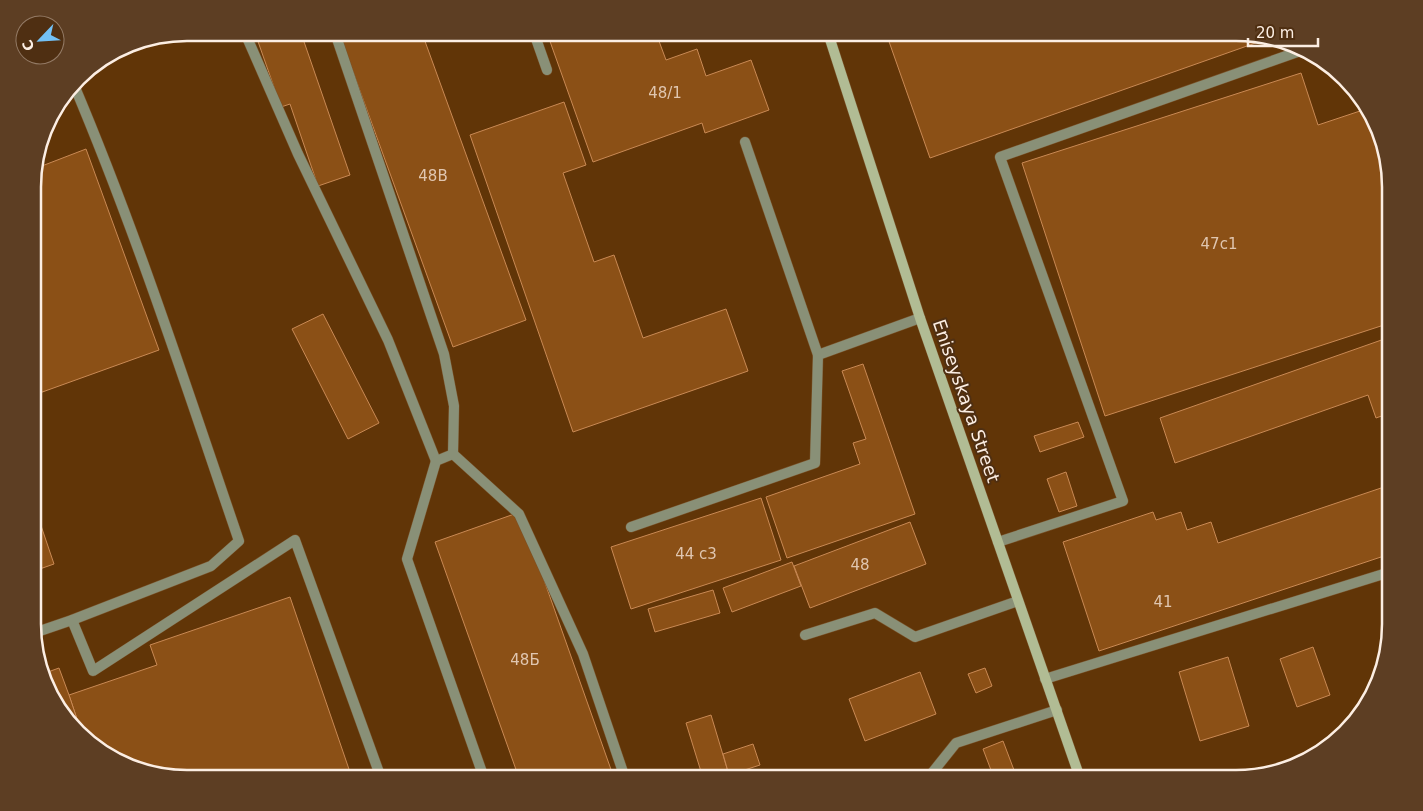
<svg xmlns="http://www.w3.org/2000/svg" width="1423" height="811" font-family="'DejaVu Sans',sans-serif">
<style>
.building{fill:#8b5016;stroke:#c98954}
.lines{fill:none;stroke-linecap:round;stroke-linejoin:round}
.lane-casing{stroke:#7a532a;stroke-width:11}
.secondary-casing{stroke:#7a532a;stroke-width:11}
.lane{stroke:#899077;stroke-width:10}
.secondary{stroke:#b1bc94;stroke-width:10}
.labels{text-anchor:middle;stroke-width:4;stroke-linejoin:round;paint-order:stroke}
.number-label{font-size:15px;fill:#e0c6b0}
.street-label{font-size:18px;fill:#fceee3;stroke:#4f2f12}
.rim{fill:none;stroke:#fceee3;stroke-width:2.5}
</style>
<rect width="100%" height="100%" fill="#613507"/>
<g class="building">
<path d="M255,33H301L350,175L318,186L290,104L281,107Z"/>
<path d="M339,33H422L526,320L453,347Z"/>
<path d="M547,33H656L666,60L697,49L706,76L751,60L769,110L705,133L702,123L593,162Z"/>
<path d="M886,33H1236L1264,40L930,158Z"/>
<path d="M1301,73L1318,125L1366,109L1390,182V305L1382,308L1387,324L1105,416L1022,163Z"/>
<path d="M564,102L586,165L563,173L594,262L614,255L643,338L726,309L748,371L573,432L470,135Z"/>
<path d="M86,149L159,350L34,395V169Z"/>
<path d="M323,314L379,423L348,439L292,329Z"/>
<path d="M1390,337V413L1376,418L1368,395L1175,463L1160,418Z"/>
<path d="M863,364L915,514L787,558L766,497L860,464L853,443L866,439L842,371Z"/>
<path d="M1078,422L1084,437L1040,452L1034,436Z"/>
<path d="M1066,472L1077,506L1059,512L1047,479Z"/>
<path d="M1390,485V554L1099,651L1063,542L1153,512L1156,520L1181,512L1187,530L1211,522L1218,543Z"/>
<path d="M761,498L781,560L631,609L611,547Z"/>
<path d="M34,505L54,564L34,571Z"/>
<path d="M520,512L614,778H519L435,542Z"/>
<path d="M910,522L926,564L810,608L794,566Z"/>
<path d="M792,562L801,586L732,612L723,588Z"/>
<path d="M713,590L720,613L655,632L648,609Z"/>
<path d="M290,597L352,778H187L110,758L81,731L69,695L157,665L150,645Z"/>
<path d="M1313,647L1330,695L1297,707L1280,659Z"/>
<path d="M1228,657L1249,726L1200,741L1179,672Z"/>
<path d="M59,668L69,695L81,731L58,710L45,673Z"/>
<path d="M985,668L992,686L976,693L968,674Z"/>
<path d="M920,672L936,714L865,741L849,699Z"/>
<path d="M711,715L729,775L717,778H703L686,723Z"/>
<path d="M1003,741L1017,778H994L983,749Z"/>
<path d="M753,744L760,765L729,775L723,754Z"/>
<path d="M762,773L763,778H747Z"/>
</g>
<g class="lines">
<defs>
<g id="lane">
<path d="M245,33L298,154L388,340L436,461"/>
<path d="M335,33L444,354L454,406L453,454L436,461L407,559L484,778"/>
<path d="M534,33L547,70"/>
<path d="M745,142L818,355"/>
<path d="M453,454L519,514L583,654L625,778"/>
<path d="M631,527L815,463L818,355L920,318"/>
<path d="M998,542L1123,501L1000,157L1303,50"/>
<path d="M72,620L93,671L295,540L381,778"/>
<path d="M34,633L72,620L211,566L239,541C187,389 137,234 74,85"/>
<path d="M805,635L875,613L915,637L1018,601"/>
<path d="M1045,679L1390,572"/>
<path d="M928,778L956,743L1057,710"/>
</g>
<path id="secondary" d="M828,33L920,318L1080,778"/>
</defs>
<use href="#lane" class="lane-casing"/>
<use href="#secondary" class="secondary-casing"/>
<use href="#lane" class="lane"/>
<use href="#secondary" class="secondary"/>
</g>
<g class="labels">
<g class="number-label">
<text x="665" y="98">48/1</text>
<text x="433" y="181">48В</text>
<text x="1219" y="249">47с1</text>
<text x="696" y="559">44 с3</text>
<text x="860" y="570">48</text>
<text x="1163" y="607">41</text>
<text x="525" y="665">48Б</text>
</g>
<g class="street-label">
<text transform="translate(966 401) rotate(71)" y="6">Eniseyskaya Street</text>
</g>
</g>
<path d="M0 0H1423V811H0ZM187 41H1236A146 146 0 0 1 1382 187V624A146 146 0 0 1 1236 770H187A146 146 0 0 1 41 624V187A146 146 0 0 1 187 41Z" fill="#5d3e23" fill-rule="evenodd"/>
<path class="rim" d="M187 41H1236A146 146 0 0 1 1382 187V624A146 146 0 0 1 1236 770H187A146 146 0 0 1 41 624V187A146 146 0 0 1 187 41Z"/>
<g transform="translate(40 40) rotate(245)"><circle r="24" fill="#4f2f12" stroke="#947b66"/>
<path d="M0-4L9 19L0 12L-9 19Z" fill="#73c1f5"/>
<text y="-8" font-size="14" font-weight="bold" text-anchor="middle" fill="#fceee3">С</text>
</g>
<path d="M1248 38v8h70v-8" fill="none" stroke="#fceee3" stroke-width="2.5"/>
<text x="1256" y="38" font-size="15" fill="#fceee3" stroke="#4f2f12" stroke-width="4" paint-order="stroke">20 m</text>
</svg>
